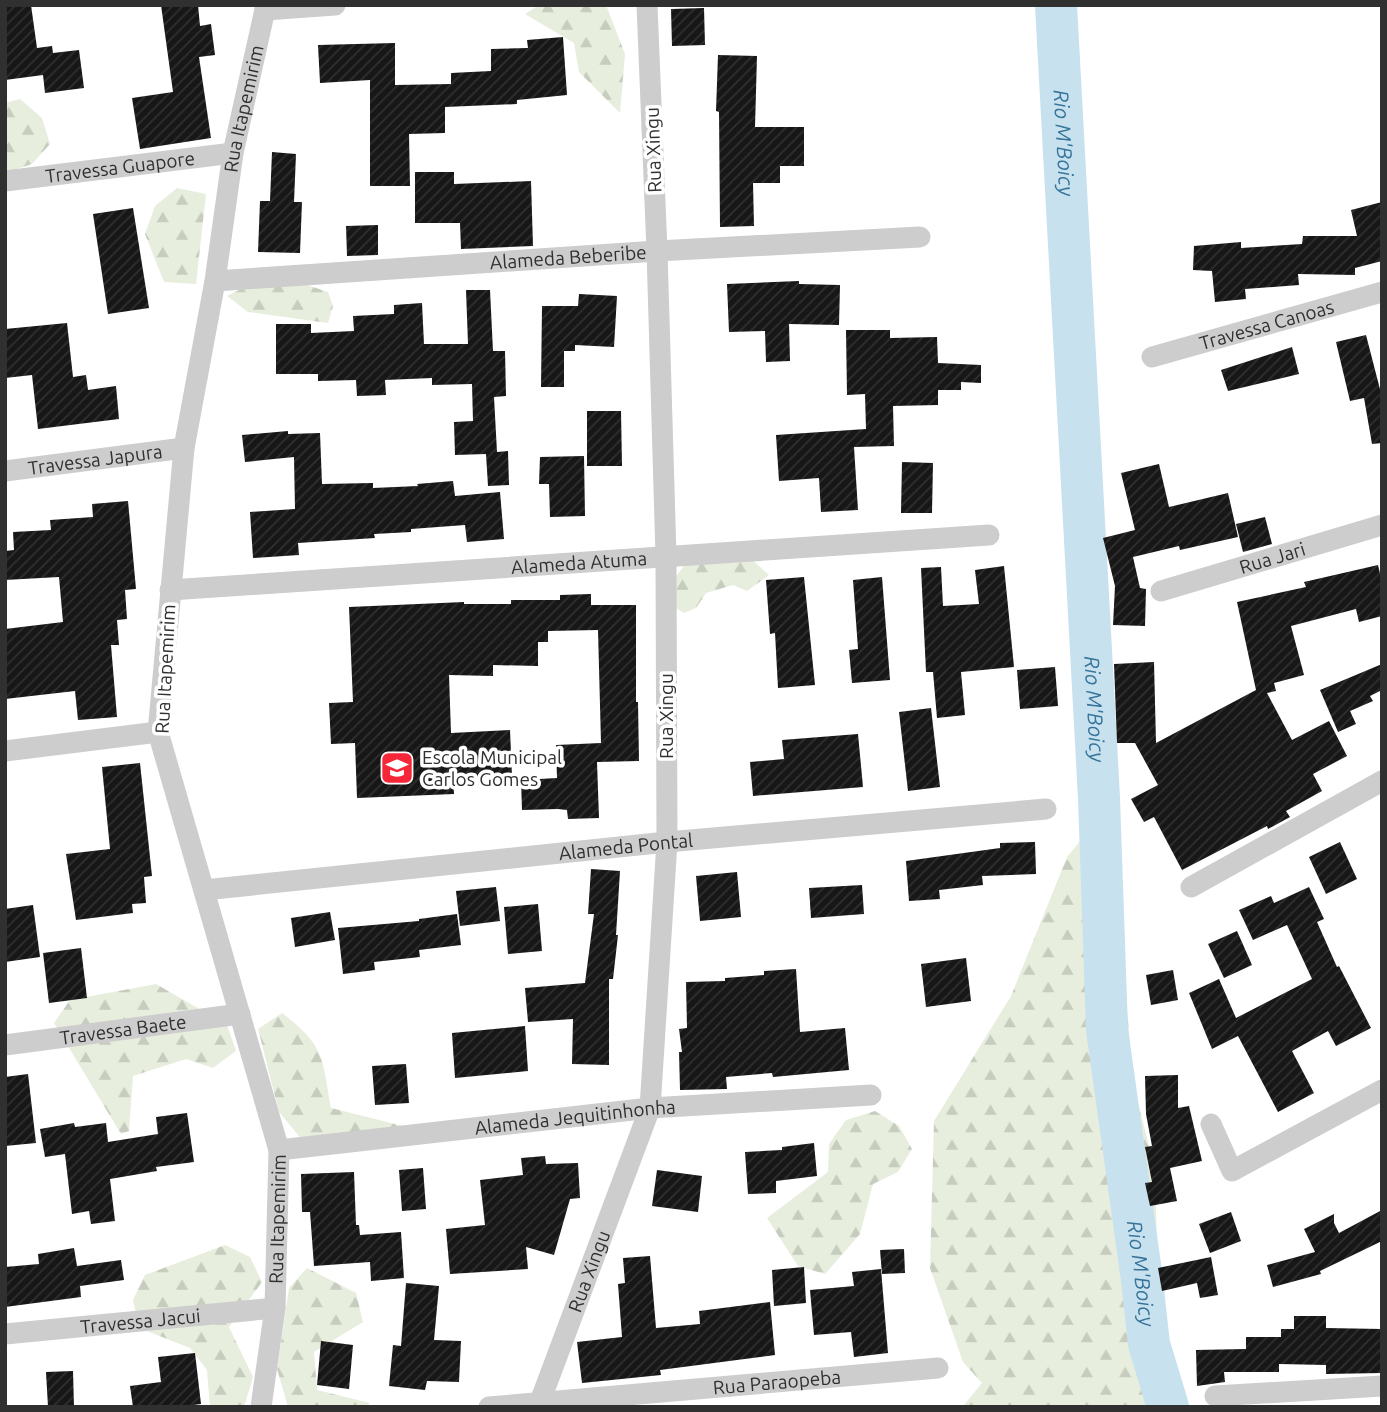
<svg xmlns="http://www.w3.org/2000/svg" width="1387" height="1412" font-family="Ubuntu,sans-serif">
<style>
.forest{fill:url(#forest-firs)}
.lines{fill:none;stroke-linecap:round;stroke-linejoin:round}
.river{stroke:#c8e1ef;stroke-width:42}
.building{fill:url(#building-hatch)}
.street{stroke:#cdcdcd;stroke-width:21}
.labels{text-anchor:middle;stroke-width:7;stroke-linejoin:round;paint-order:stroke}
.street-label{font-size:19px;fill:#303030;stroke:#fff}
.poi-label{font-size:19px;fill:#303030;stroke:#fff;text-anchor:start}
.water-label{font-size:21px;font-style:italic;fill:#36749a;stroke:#fff}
</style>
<defs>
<pattern id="forest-firs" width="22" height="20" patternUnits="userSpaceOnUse" patternTransform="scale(1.75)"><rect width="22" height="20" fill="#e7eedd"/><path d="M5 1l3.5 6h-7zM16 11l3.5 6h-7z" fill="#c6ccbe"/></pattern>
<pattern id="building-hatch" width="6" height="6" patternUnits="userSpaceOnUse" patternTransform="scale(1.75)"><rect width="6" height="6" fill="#171717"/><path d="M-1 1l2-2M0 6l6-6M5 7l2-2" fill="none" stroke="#303030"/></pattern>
</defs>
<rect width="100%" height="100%" fill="#fff"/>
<g class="forest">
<path d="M539,5H606L625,54L620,113L579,72L574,43L525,14Z"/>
<path d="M20,99L42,118L50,144L32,164L5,173V103Z"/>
<path d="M177,188L206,194L196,284L164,282L145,234L155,206Z"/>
<path d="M307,285L328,292L333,306L328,323L248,312L227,296L247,286Z"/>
<path d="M715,557L751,559L769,575L747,591L733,585L706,593L696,608L684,613L674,607L670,584L684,566Z"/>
<path d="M1086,834L1114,839L1133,1084L1155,1168L1160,1365L1177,1407H956L964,1405L982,1383L963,1362L930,1268L934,1121L1011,996L1067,857Z"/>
<path d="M156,984L227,1025L236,1051L213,1068L186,1059L133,1076L129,1131L121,1134L54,1023L70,1000Z"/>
<path d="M282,1013C325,1046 322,1057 331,1108L415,1129L313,1153L279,1112L258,1029Z"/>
<path d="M875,1111L899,1126L912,1149L898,1172L873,1184L860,1234L825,1274L798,1266L767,1218L828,1172L829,1144L846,1120Z"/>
<path d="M225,1245L250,1257L262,1282L229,1327L253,1377L244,1407H210L207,1370L190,1348L139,1328L133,1300L145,1275Z"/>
<path d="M307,1268L356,1293L363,1322L314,1352L317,1390L370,1403L366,1407H288L277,1369L289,1288Z"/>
</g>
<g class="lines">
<path class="river" id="s1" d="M1056,5L1099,798L1107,1030L1141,1272L1149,1344L1168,1407"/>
</g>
<g class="building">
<path d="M5,5H31L37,48L52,46L53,53L79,50L84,88L45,93L43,75L5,80Z"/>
<path d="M161,5H198L200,26L211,24L215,55L199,57L211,138L140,149L132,98L173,92Z"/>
<path d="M704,8L705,45L672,46L671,9Z"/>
<path d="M563,37L567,95L517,100V104L445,107V133L409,134L410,186H370V80L320,83L318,45L395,43V85L451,84V73L491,71V49L528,48L527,40Z"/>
<path d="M718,55L757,56L755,127H804V166H780V183H753L754,226L720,227L719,112L716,111Z"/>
<path d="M272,152L296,154L294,202H302L300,253L258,252L260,201H270Z"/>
<path d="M415,172H454V184L531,181L533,246L461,249L460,223H415Z"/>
<path d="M1382,202V261L1355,268V275L1298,274L1299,285L1245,289L1246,299L1215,302L1212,271L1193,270L1194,246L1241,242V248L1302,244L1303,236H1357L1351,210Z"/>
<path d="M133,208L149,308L108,314L93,214Z"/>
<path d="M378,225V255L347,256L346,226Z"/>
<path d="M799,281V284L840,285L839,325L789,324L790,361L766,362L765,331L729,332L727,284Z"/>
<path d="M466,290H490L493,351H505L506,396L494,397L497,452L508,451L509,485L488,486L486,454L455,455L454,422L473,421L472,384L432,385V378L385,380L386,395L357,396L356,380L318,381V374H276V324H311V333L354,331L353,316L394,314V305L422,303L424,344H468Z"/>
<path d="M579,294L617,296L614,347L575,345V351H564V387H541L542,306H578Z"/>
<path d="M67,323L73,377L86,375L88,390L116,386L119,419L38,429L32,375L5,378V329Z"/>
<path d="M846,330H890V338L937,337L938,363L981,365V383L961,382V390H938V405L893,406L894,446L854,447L858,510L821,512L819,478L779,481L776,435L866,429L865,394L847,395Z"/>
<path d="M1366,335L1382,397V443L1372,444L1364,398L1350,401L1336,342Z"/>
<path d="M1292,347L1299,374L1228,391L1221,370Z"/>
<path d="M587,411H621L622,466H587Z"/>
<path d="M288,431V434L320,433L322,484L373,483V488L418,486L417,484L453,481L455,496L500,492L504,539L467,542L465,525L411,529V532L374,534L375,538L298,543L299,555L253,558L250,512L295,509L294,457L245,462L242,435Z"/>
<path d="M584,456L585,516L550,517L549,484H539L540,457Z"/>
<path d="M902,462L933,463L932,513H901Z"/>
<path d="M1159,464L1169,507L1228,493L1238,537L1180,550L1179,546L1133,557L1140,588L1146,589L1145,626L1113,625L1115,586L1103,538L1135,530L1121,473Z"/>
<path d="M128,501L136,589L125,590L127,619L117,620L119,645H111L117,717L78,720L75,691L5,699V629L63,622L59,577L5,580V551L14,550L13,532L51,530L50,520L93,517L92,504Z"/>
<path d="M1265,517L1272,544L1243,552L1236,524Z"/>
<path d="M1378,565L1382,582V616L1359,622L1356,609L1291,626L1304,675L1274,683L1276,691L1267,693L1292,740L1329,721L1347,756L1313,774L1322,791L1286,811L1290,817L1268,829L1267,826L1182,870L1154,817L1144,822L1131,799L1158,785L1135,743H1117L1114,664L1154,662L1156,743L1256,690L1237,602L1306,587L1304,582Z"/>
<path d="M1004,566L1014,667L961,672L965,715L937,718L933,672H926L921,568L941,567L943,606L979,604L975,570Z"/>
<path d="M804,577L815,685L778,688L775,633L770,634L766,580Z"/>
<path d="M882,577L890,680L852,683L849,650L858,649L853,580Z"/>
<path d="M591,594V605H636V702H638L639,761L597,762L599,818L568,819L567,810L558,809L522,810L521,780L557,778L556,745L601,743L598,630L548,631V642H538V666L493,665V676L449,675L451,733L510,730L512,775L453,778L454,794L357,798L355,743L331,744L329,703L353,702L349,607L464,602V604H511V600H560V595Z"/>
<path d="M1382,664V690L1370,696L1373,701L1350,711L1356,724L1338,732L1320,690Z"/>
<path d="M1055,667L1058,706L1020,709L1017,670Z"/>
<path d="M931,708L940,787L908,791L899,712Z"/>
<path d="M858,734L863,787L753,796L750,762L784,759L782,740Z"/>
<path d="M140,763L152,876L144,877L146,903L132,904L133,913L76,920L66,854L110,849L102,767Z"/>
<path d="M1035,842L1036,874L982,876L983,885L939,890L940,899L909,901L906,861L1000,848V843Z"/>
<path d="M1340,842L1357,879L1326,894L1309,857Z"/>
<path d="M591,869L620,871L616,935H618L613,979H609V1065L572,1064L573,1019L528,1022L525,988L585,983L594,914H588Z"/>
<path d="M737,872L741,917L700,921L696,876Z"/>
<path d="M862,885L864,914L811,918L809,888Z"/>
<path d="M496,887L500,921L460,926L456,891Z"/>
<path d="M1309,887L1324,919L1317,922L1337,967L1339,966L1371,1028L1336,1046L1328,1031L1292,1051L1314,1093L1278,1112L1238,1036L1212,1049L1189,993L1219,979L1236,1018L1312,979L1287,925L1253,940L1239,910L1271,896L1274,903Z"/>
<path d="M538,904L542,951L508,954L504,907Z"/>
<path d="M33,905L40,957L5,962V909Z"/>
<path d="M330,912L335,940L295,947L291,918Z"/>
<path d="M457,914L461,945L419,950L420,957L374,962L375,970L343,974L338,928L419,921V919Z"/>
<path d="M1237,931L1252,965L1224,978L1208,944Z"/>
<path d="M81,948L87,998L49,1003L43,953Z"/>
<path d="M966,958L971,1001L926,1007L921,964Z"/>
<path d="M796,969L800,1032L845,1028L849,1070L773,1077L772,1073L726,1077L727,1089L680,1090L679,1052H682L679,1029L687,1028L686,982L725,981V978L764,975V971Z"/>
<path d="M1173,970L1178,1000L1151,1005L1146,975Z"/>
<path d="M525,1026L528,1071L455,1078L452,1033Z"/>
<path d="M406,1064L409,1103L375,1105L372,1066Z"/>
<path d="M28,1074L36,1143L5,1146V1077Z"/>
<path d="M1178,1075V1108L1189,1106L1202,1161L1170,1168L1177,1201L1150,1206L1145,1183L1152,1182L1145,1147L1152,1146L1146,1114L1145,1076Z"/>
<path d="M187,1113L194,1162L156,1167L157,1171L110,1179L115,1221L91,1224L89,1211L72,1214L65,1154L45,1157L40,1129L74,1123L75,1127L106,1123L108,1142L158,1134L156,1117Z"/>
<path d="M814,1143L817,1176L776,1181V1193L748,1194L745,1152L782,1150V1147Z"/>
<path d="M545,1156L546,1164L578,1163L580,1198L570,1199L554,1255L526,1247L528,1269L450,1274L446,1229L485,1225L480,1180L523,1175L521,1158Z"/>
<path d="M423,1168L426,1209L402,1211L399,1170Z"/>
<path d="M657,1170L702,1176L698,1212L652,1206Z"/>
<path d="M354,1172L356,1225H359L360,1235L401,1232L404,1278L371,1281L370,1262L314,1266L310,1212H302L301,1174Z"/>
<path d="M1382,1210V1241L1320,1271L1321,1274L1273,1287L1267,1265L1315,1252L1304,1229L1334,1214V1223L1339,1233Z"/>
<path d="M1231,1212L1241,1241L1210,1253L1199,1224Z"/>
<path d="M74,1248L77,1266L121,1260L124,1280L80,1286L81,1297L5,1307V1267L39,1264L38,1254Z"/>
<path d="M904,1249L905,1273L882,1274L880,1250Z"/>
<path d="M650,1256L656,1328L700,1324L699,1311L770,1302L775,1355L660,1370L661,1375L582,1383L577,1342L622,1337L618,1284L625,1283L623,1258Z"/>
<path d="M1211,1257L1218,1295L1200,1298L1197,1283L1162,1291L1158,1268Z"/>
<path d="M804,1267L806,1303L774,1306L772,1270Z"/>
<path d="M881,1269L888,1353L854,1357L851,1332L814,1335L810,1290L854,1286L852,1272Z"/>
<path d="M406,1283L439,1286L434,1340L461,1341L459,1382L427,1381L425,1390L389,1386L393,1345L401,1346Z"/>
<path d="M1294,1316H1326V1328L1382,1329V1373L1326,1374V1365L1279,1364V1372H1224L1225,1382L1197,1386L1196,1350L1246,1349V1337H1281V1329H1294Z"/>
<path d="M321,1341L353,1345L349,1389L317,1385Z"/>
<path d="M195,1353L201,1404L178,1407H133L130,1386L161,1382L158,1357Z"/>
<path d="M73,1371L74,1407H48L46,1372Z"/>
</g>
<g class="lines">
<g class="street">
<path d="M265,10L335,5"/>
<path id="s2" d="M5,181L233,153"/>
<path id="s3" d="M215,281L657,251L920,237"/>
<path id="s4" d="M1152,357L1382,292"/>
<path id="s5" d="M5,471L184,448"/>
<path id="s6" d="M170,590L989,535"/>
<path id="s7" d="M1161,591L1382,525"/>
<path d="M5,751L158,732"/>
<path d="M1191,887L1382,781"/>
<path id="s8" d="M204,890L667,842L1046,809"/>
<path id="s9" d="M5,1045L240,1014"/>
<path d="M1211,1124L1232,1171L1382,1090"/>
<path id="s10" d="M279,1150L650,1108L871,1095"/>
<path id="s11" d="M5,1334L275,1308"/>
<path d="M1215,1396L1382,1386"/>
<path id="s12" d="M261,1407L275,1308L279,1150L158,732L184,448L215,281L233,153L266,5"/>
<path id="s13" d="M489,1407L938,1368"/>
<path id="s14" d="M538,1407L650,1108L667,842L666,556L657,251L647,5"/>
</g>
</g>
<defs>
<symbol id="school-square" viewBox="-11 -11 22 22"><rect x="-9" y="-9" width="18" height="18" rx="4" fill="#f42637" stroke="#fff"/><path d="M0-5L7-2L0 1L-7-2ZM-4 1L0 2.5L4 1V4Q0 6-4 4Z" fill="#fff"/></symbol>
</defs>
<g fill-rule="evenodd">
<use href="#school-square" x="378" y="749" width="38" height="38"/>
</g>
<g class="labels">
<g class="street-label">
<text dy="7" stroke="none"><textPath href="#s12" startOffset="1323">Rua Itapemirim</textPath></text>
<text transform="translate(653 150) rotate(-92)" y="7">Rua Xingu</text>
<text dy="7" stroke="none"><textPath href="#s2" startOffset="116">Travessa Guapore</textPath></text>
<text dy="7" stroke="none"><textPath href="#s3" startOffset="354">Alameda Beberibe</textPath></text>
<text dy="7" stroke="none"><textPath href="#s4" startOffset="119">Travessa Canoas</textPath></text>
<text dy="7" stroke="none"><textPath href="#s5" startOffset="91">Travessa Japura</textPath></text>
<text dy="7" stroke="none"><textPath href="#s7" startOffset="116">Rua Jari</textPath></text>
<text dy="7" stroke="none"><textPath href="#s6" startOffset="410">Alameda Atuma</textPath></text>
<text transform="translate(165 669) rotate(-87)" y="7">Rua Itapemirim</text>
<text transform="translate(666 716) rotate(-90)" y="7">Rua Xingu</text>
<text dy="7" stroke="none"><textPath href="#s8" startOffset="424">Alameda Pontal</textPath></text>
<text dy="7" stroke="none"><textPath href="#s9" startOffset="119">Travessa Baete</textPath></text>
<text dy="7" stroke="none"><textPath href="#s10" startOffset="298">Alameda Jequitinhonha</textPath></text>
<text dy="7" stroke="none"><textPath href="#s12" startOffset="189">Rua Itapemirim</textPath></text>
<text dy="7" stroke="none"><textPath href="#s14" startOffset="145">Rua Xingu</textPath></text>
<text dy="7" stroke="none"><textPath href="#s11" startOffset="136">Travessa Jacui</textPath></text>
<text dy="7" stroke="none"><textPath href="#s13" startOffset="289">Rua Paraopeba</textPath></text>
</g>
<g class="poi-label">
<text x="422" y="764">Escola Municipal<tspan x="422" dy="22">Carlos Gomes</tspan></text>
</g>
<g class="water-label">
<text dy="7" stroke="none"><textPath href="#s1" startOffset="138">Rio M'Boicy</textPath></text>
<text dy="7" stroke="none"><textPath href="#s1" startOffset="705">Rio M'Boicy</textPath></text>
<text dy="7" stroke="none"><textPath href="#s1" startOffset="1272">Rio M'Boicy</textPath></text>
</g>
</g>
<rect width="1387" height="1412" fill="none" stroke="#303030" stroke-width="14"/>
</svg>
